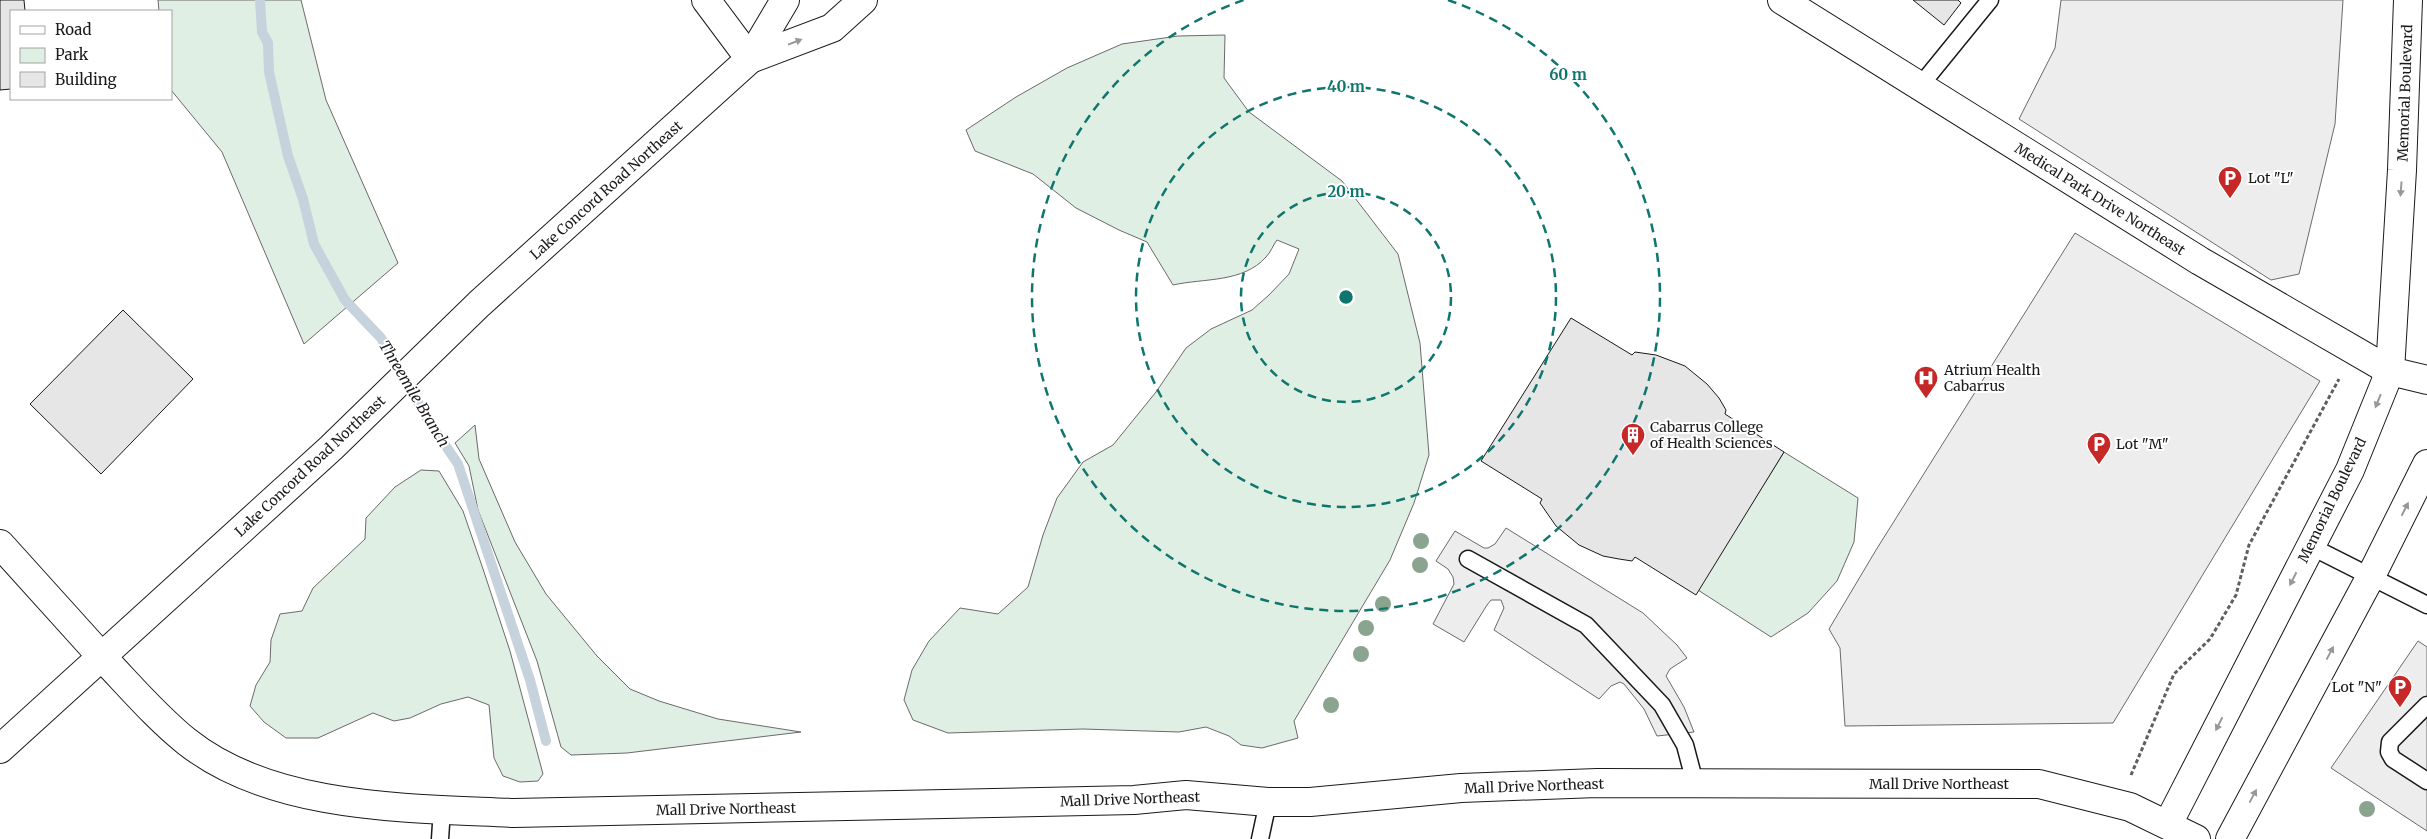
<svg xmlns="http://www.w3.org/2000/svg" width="2427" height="839" font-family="Merriweather,serif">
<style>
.green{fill:#e0efe3;stroke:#6a6a6a}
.parking{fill:#ededed;stroke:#6a6a6a}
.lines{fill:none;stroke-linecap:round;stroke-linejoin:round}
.stream{stroke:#c6d2dc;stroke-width:10}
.building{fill:#e6e6e6;stroke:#1a1a1a}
.service-casing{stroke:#1a1a1a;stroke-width:19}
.minor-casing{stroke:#1a1a1a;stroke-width:30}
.tertiary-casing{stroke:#1a1a1a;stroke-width:30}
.secondary-casing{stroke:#1a1a1a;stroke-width:30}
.path{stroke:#5f5f5f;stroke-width:3;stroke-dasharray:4 2.5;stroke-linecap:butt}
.service{stroke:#fff;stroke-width:16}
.minor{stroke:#fff;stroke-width:28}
.tertiary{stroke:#fff;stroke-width:28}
.secondary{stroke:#fff;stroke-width:28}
.tree{fill:#8aa48f}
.oneway{fill:#989898}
.ring{fill:none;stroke:#0f766e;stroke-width:2.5;stroke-dasharray:9 6}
.labels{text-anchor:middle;stroke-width:4;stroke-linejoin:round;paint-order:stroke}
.street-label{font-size:14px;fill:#1a1a1a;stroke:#fff}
.poi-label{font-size:14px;fill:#1a1a1a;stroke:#fff;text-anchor:start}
.water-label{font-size:15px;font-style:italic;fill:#1a1a1a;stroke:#fff}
.centre{fill:#0f766e;stroke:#fff;stroke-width:2.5}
.ring-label{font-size:15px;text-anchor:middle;font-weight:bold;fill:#0f766e;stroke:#fff;stroke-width:4;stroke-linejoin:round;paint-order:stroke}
</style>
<rect width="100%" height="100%" fill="#fff"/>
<g class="green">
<path d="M158,0H301L326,100L398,263L304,344L222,152L171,90V11H159Z"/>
<path d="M1225,35L1224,78L1249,112L1342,181L1398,254L1420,343L1429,455L1414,503L1390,560L1294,721L1298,738L1262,748L1241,745L1229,736L1206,727L1179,732L1083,729L948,733L913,720L904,700L912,670L929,641L960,608L998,614L1028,587L1043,535L1057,498L1083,462L1113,445L1156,392L1186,348L1211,329L1252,310L1269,295L1289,274L1299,249L1277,240C1273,245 1271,252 1266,257C1243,283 1204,278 1173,285L1147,242L1119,230L1076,208L1033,174L975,151L966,130L1016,97L1067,68L1122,44L1178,36Z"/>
<path d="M475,425L479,459L515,542L546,594L597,656L630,689L659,701L718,719L801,732L627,753L571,755L561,747L537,661L478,510L469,466L455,443Z"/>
<path d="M1784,452L1858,498L1854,542L1837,581L1808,613L1771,637L1698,590Z"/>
<path d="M421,470L439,471L463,511L483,569L510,651L543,774L538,781L520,782L503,776L494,758L489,705L468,697L441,704L410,718L394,721L373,713L318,738H286L264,722L250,706L256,685L270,662L271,640L280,614L302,611L313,588L365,539L366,518L395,487Z"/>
</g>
<g class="parking">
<path d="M2061,0H2343L2335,124L2299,274L2271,280L2019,119L2055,48Z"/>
<path d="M2075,233L2320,381L2113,723L1845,726L1840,648L1829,629L1876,550Z"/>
<path d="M1506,528L1643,613L1677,645L1687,658L1670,669L1666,676L1684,707L1694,732L1657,736L1644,709L1624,684L1620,682L1611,686L1599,699L1494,630L1504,608L1501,600H1491L1487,605L1464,642L1433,624L1454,584L1453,577L1448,569L1436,561L1455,531L1484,548H1488L1495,544Z"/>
<path d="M2418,641L2427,647V831L2331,768Z"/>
</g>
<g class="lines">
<path class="stream" d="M260,0L262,32L268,43L269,72L288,156L303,199L314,244L345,300L381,338L428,420L458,464L530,680L546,741"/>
</g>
<g class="building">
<path d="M0,0H24L25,11H11V89L0,90Z"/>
<path d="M1913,0H1958L1961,3L1944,25Z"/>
<path d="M123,310L193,379L101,474L30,404Z"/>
<path d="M1571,318L1632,355L1635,352L1656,355L1685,366L1707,384L1719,398L1726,410L1725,414L1784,452L1696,595L1635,557L1632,561L1619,559L1603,556L1579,545L1556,526L1540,503L1542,499L1481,461Z"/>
</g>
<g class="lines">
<defs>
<g id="service">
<path d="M1920,86L1990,0"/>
<path d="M2310,546L2427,605"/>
<path d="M1468,559L1586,625L1662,705L1685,745L1695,783"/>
<path d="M2427,705L2390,742L2389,752L2393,759L2427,781"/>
<path d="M440,839L442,809"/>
<path d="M1260,839L1268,802"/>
</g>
<g id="minor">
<path d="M706,0L750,59"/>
<path d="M1782,0L2200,261L2390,371L2427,380"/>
<path d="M0,544L102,657"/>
<path d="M2168,824L2350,470L2390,371L2402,170L2408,0"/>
<path d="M2230,839L2371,576L2427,464"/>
</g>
<path id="tertiary" d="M102,657C129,685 155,716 186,741C272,810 408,808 514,813L1134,800L1186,795L1268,802H1310L1461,788L1597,783L2039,784L2130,807L2196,839"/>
<g id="secondary">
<path d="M750,59L832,28L863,0"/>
<path d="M0,749L331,448L479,304L750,59L785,0"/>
</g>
</defs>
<use href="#service" class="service-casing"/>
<use href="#minor" class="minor-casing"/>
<use href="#tertiary" class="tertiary-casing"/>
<use href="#secondary" class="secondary-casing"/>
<path class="path" d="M2131,775L2174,674L2210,639L2236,595L2249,545L2339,379"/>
<use href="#service" class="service"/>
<use href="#minor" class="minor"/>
<use href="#tertiary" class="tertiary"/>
<use href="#secondary" class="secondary"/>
</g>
<g class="tree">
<circle cx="1421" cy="541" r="8"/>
<circle cx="1420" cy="565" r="8"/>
<circle cx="1383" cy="604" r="8"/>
<circle cx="1366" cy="628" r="8"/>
<circle cx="1361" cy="654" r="8"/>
<circle cx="1331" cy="705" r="8"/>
<circle cx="2367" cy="809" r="8"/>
</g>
<defs><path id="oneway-solid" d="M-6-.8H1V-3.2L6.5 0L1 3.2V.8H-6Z" transform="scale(1.25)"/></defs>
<g class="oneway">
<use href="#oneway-solid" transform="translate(795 42) rotate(-21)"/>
<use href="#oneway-solid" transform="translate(2401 189) rotate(94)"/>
<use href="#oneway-solid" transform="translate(2378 401) rotate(112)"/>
<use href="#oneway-solid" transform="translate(2405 509) rotate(-63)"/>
<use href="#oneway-solid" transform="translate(2293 579) rotate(117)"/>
<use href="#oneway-solid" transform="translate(2330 653) rotate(-62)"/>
<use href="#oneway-solid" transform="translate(2219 724) rotate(117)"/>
<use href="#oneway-solid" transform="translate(2253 796) rotate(-62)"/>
</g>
<g class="ring">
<circle cx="1346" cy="297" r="105"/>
<circle cx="1346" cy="297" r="210"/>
<path d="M1448 0A314 314 0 1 1 1244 0"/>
</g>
<defs>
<symbol id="parking-pin" viewBox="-11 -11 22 30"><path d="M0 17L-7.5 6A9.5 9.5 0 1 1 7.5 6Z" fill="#c62828" stroke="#fff"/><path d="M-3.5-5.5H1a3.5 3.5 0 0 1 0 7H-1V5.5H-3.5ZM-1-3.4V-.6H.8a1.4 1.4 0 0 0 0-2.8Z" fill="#fff"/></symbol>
<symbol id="hospital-pin" viewBox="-11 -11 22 30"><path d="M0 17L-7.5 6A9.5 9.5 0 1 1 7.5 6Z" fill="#c62828" stroke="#fff"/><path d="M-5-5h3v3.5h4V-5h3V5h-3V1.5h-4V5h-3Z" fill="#fff"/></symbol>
<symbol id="building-pin" viewBox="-11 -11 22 30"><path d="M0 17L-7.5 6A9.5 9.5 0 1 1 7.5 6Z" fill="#c62828" stroke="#fff"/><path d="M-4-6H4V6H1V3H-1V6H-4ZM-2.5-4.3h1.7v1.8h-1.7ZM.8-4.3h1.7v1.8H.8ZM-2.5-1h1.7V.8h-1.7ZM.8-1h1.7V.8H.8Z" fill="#fff"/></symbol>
</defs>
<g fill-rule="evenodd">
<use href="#parking-pin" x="2216" y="164" width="28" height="38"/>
<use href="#hospital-pin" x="1912" y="364" width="28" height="38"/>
<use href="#building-pin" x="1619" y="421" width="28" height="38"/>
<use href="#parking-pin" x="2085" y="430" width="28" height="38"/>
<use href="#parking-pin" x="2386" y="673" width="28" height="38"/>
</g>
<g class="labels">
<g class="street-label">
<text transform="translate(2405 93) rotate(-88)" y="5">Memorial Boulevard</text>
<text transform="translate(606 190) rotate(-42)" y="5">Lake Concord Road Northeast</text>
<text transform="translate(2100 199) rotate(32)" y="5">Medical Park Drive Northeast</text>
<text transform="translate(310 466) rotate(-43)" y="5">Lake Concord Road Northeast</text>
<text transform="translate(2332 500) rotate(-64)" y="5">Memorial Boulevard</text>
<text x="1939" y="789">Mall Drive Northeast</text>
<text transform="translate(1534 786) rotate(-2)" y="5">Mall Drive Northeast</text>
<text transform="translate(1130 799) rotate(-2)" y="5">Mall Drive Northeast</text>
<text transform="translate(726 809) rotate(-1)" y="5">Mall Drive Northeast</text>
</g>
<g class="poi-label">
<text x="2248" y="183">Lot "L"</text>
<text x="1944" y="375">Atrium Health<tspan x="1944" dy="16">Cabarrus</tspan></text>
<text x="1650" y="432">Cabarrus College<tspan x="1650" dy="16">of Health Sciences</tspan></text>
<text x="2116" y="449">Lot "M"</text>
<text x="2382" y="692" text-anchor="end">Lot "N"</text>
</g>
<g class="water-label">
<text transform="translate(414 394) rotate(59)" y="5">Threemile Branch</text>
</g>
</g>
<circle cx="1346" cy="297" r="8" class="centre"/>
<g class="ring-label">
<text x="1568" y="80">60 m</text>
<text x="1346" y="92">40 m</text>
<text x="1346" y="197">20 m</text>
</g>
<rect x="10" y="10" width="162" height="90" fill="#ffffff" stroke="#a3a3a3"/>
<rect x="20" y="26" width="25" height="8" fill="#ffffff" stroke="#a3a3a3"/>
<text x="55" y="35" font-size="15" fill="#1a1a1a">Road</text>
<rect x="20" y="48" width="25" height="15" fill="#e0efe3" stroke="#a3a3a3"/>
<text x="55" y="60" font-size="15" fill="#1a1a1a">Park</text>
<rect x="20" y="72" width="25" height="15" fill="#e6e6e6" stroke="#a3a3a3"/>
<text x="55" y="85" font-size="15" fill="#1a1a1a">Building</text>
</svg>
